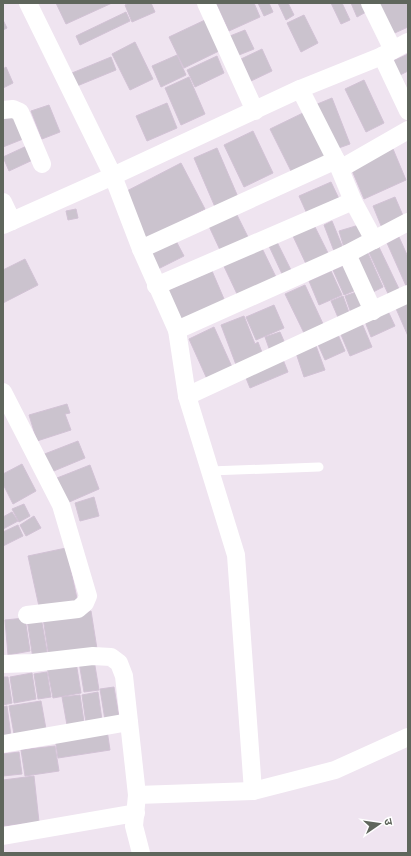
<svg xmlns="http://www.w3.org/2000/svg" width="411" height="856" font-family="Helvetica,'Noto Sans Devanagari',sans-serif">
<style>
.building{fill:#cbc3ce;stroke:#d2c2d5}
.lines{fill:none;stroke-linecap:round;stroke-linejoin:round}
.service{stroke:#fff;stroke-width:9}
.minor{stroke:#fff;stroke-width:18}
</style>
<rect width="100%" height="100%" fill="#efe4f0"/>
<g class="building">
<path d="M56,3H112L66,24Z"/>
<path d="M129,3H151L155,12L132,22L125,5Z"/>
<path d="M216,3H254L260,17L229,31Z"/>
<path d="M258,3H269L273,12L264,16Z"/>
<path d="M278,3H288L294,15L286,20Z"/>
<path d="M331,3H342L350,20L341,24Z"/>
<path d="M351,3H362L366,12L357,17Z"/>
<path d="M373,3H408V27L388,36Z"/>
<path d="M126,12L130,21L80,45L76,36Z"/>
<path d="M304,15L318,43L301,52L287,23Z"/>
<path d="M3,20L7,28L3,30Z"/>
<path d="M205,20L219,51L184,68L169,37Z"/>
<path d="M245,30L254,49L239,55L230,36Z"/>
<path d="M135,42L153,79L130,90L112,54Z"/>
<path d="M262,49L272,71L251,81L241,59Z"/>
<path d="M408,54V71L398,76L391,62Z"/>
<path d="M177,55L186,75L161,87L152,66Z"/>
<path d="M217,56L224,73L195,87L187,70Z"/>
<path d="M111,57L116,70L77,86L72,73Z"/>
<path d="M6,67L13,83L3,88V69Z"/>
<path d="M189,77L205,114L181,125L165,88Z"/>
<path d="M364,80L384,123L366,132L345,89Z"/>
<path d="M332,98L350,144L333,150L315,105Z"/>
<path d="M167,103L177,128L147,141L136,116Z"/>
<path d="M49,105L60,132L42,139L31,111Z"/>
<path d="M12,111L23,139L3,147V114Z"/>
<path d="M305,112L326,156L292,173L270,129Z"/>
<path d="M253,131L273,173L244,187L224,145Z"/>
<path d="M31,144L37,158L9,171L3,157Z"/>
<path d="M217,148L238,197L215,207L194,158Z"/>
<path d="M393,149L406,180L364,199L351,168Z"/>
<path d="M181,163L205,209L146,240L121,194Z"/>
<path d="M331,182L340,201L308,216L299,196Z"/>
<path d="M395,197L404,218L382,228L373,206Z"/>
<path d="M76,209L78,218L68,220L66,211Z"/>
<path d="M234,209L249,239L221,252L207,222Z"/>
<path d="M332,221L343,248L334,251L324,225Z"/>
<path d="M313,223L329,255L307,266L292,234Z"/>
<path d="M359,225L365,242L345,251L339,231Z"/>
<path d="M174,237L184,256L158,269L149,249Z"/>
<path d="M399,237L408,257L407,288L387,243Z"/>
<path d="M259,242L276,277L238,296L221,260Z"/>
<path d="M277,242L292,272L283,276L269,246Z"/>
<path d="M377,243L401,293L390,298L367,248Z"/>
<path d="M367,251L383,287L367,295L350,258Z"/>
<path d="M25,259L38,285L3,303V270Z"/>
<path d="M350,263L361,288L344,295L333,270Z"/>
<path d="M212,271L227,306L183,325L168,290Z"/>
<path d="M331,271L342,295L319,305L309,281Z"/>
<path d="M305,285L324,326L305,335L285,294Z"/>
<path d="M362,290L370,310L352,316L345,296Z"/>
<path d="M343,296L351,318L340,322L331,301Z"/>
<path d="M408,297V336L394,304Z"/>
<path d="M274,305L284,328L256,340L246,317Z"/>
<path d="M387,309L395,326L371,337L364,319Z"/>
<path d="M244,316L255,344L258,342L265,360L238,370L221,325Z"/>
<path d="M361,321L372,347L350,356L339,330Z"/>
<path d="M214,327L232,367L207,379L189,339Z"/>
<path d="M336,330L345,351L325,360L316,340Z"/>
<path d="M280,332L287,348L271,354L265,337Z"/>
<path d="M315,343L325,370L304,377L295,350Z"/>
<path d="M282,357L288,372L250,388L244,373Z"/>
<path d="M67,404L70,413L65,414L71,430L37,441L29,415Z"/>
<path d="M78,441L85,458L49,473L42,455Z"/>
<path d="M22,464L36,491L13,504L3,484V474Z"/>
<path d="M90,465L99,489L67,503L57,478Z"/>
<path d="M94,497L99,516L80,521L75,503Z"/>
<path d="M24,504L30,516L19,522L12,509Z"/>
<path d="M12,512L18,521L3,529V517Z"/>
<path d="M34,516L41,528L26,536L20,525Z"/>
<path d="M18,525L23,536L3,546V532Z"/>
<path d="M66,548L78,603L40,611L28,556Z"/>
<path d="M91,611L97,649L49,657L43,618Z"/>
<path d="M41,617L48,657L33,659L27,619Z"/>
<path d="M25,618L30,651L8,655L5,620Z"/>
<path d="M94,660L99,690L84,692L79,662Z"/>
<path d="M76,662L81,693L53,698L47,667Z"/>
<path d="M47,672L51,697L38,699L34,674Z"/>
<path d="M32,673L36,699L14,703L10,677Z"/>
<path d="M3,677H8L12,703L3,705Z"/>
<path d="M114,687L119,717L105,720L100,689Z"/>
<path d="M98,692L102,720L86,723L82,695Z"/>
<path d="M80,695L84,722L67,725L62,697Z"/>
<path d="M41,701L46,729L14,734L9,706Z"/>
<path d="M7,706L11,736L3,737V707Z"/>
<path d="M107,730L110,750L58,758L55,738Z"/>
<path d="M55,746L59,771L25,776L21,750Z"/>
<path d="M19,752L22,774L3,776V754Z"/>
<path d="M34,776L39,822L3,826V780Z"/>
</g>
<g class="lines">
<path class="service" d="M210,471L319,467"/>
<g class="minor">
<path d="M28,3L113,176L141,249L177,330L187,396L236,555L253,791"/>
<path d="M206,3L255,111"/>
<path d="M370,3L393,50"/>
<path d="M382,56L408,111"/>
<path d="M300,89L336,160L353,201L374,240"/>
<path d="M3,110L13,109L20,112L42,164"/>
<path d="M340,169L408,130"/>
<path d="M3,202L12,221"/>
<path d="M3,225L113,176L300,89L382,56L408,42"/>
<path d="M141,249L336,160"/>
<path d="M347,254L373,311"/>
<path d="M156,286L353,201"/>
<path d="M177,330L347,254L408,222"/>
<path d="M3,392L61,505L88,596L85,603L78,609L27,615"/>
<path d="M187,396L408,294"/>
<path d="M3,664L32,663L93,656L111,657L119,663L124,676L137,795"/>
<path d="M3,744L129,722"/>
<path d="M3,836L136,813"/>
<path d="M141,853L134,826L137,795L253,791L335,770L408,737"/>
</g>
</g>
<rect width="411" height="856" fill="none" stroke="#5f665c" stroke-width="8"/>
<g transform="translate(379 824) rotate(77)" stroke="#ffffff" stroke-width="3" paint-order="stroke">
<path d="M0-3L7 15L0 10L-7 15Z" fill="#5f665c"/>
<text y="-6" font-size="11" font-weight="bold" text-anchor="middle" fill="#5f665c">उ</text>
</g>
</svg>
